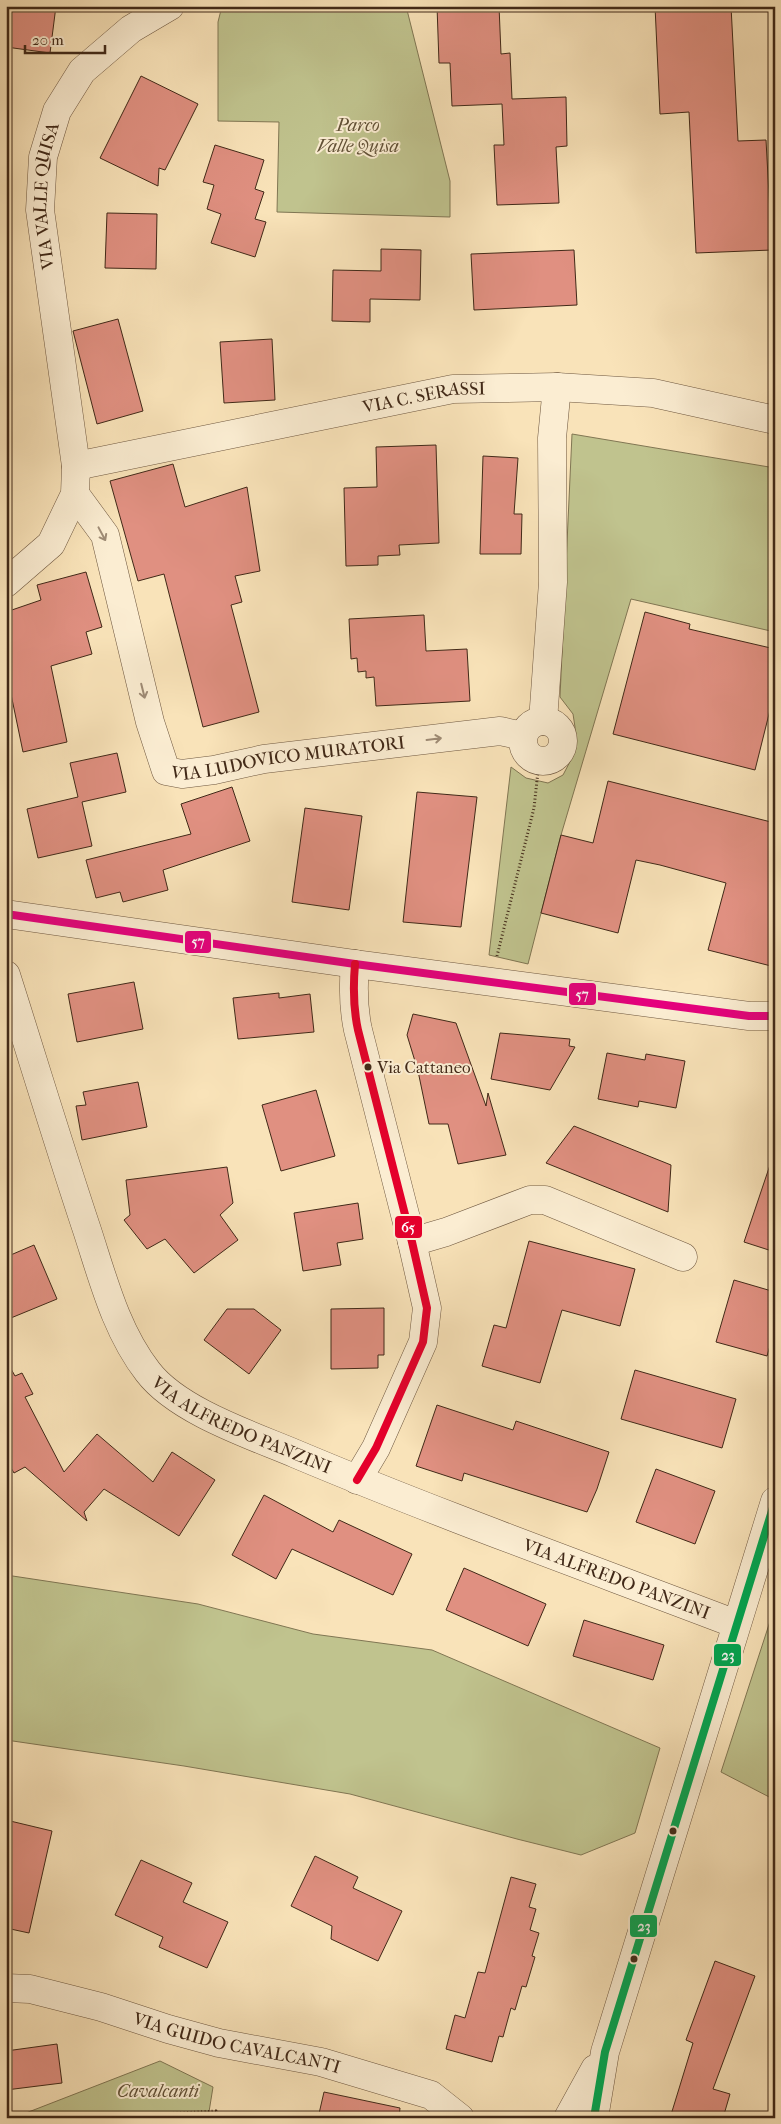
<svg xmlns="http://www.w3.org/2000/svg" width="781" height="2124" font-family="'IM FELL French Canon',serif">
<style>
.green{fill:#c0c38e;stroke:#807653}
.building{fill:#e09081;stroke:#412918}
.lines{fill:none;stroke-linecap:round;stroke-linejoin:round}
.minor-casing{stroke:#6f5840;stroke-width:29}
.path{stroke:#412918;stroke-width:3;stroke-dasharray:1 2.5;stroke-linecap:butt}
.minor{stroke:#fbedd2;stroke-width:28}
.bus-1-casing{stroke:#fbedd2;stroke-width:11}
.bus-2-casing{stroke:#fbedd2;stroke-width:11}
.bus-3-casing{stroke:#fbedd2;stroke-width:11}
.bus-1{stroke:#00a651;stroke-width:8}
.bus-2{stroke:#e5007d;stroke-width:8}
.bus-3{stroke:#e4002b;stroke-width:8}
.oneway{stroke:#9e8b75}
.bus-dot{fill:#412918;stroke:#fbedd2;stroke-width:2}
.labels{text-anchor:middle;stroke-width:4;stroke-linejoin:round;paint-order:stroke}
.bus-label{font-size:17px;fill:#412918;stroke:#fbedd2;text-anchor:start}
.park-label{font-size:18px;font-style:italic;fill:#615036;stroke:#fbedd2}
.street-label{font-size:18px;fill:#412918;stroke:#fbedd2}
.line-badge{stroke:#fbedd2;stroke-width:2}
.badge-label{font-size:14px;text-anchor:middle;font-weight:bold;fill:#fff}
</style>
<rect width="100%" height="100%" fill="#f9e3b9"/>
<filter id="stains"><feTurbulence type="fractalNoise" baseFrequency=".004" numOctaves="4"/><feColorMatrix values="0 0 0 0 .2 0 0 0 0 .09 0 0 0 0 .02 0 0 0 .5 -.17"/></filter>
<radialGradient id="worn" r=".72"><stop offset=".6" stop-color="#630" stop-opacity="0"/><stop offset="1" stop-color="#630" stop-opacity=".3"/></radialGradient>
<g class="green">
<path d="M222,6H406L450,181V217L277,212L279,122L218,121V22Z"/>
<path d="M572,434L775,468V632L631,599L561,835L528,964L489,955L511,767L526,778L548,783L563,775L573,756L575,727L573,714L560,697Z"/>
<path d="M6,1575L198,1604L313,1634L432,1650L660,1748L635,1833L581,1855L517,1839L350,1794L184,1766L6,1740Z"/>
<path d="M775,1606V1800L721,1772Z"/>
<path d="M160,2061L213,2087L208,2118H13Z"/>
</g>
<g class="building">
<path d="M6,6H56L50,53L6,47Z"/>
<path d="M437,6H499L501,54L510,53L512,99L566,97L567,146L556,147L559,203L497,205L494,145H504L502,104L452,106L450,63H439Z"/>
<path d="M655,6H731L738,141L766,140L772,250L696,253L689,112L660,114Z"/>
<path d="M141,76L198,104L165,170L159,168L158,186L100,158Z"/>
<path d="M215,145L264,160L255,189L264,192L255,219L266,222L255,257L211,243L221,214L207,209L214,185L203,182Z"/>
<path d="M107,213L157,214L156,269L105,268Z"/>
<path d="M381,249L421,250L420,300L370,299V322L332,321L333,270L381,271Z"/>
<path d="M574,250L577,305L474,310L471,254Z"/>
<path d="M118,319L143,411L97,424L73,331Z"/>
<path d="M272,339L275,400L224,403L220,342Z"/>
<path d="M436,445L439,543L399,545L400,555L378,556V565L346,566L344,488L377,487L376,447Z"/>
<path d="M483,456L518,458L514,514H522L521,554H480Z"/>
<path d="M173,464L185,507L247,487L260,571L235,576L242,602L231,605L259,712L203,727L164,574L138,581L110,481Z"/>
<path d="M86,572L102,627L86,632L92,654L51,666L67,742L23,752L6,670V612L41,600L37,585Z"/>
<path d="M645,612L690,624L689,629L775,649V690L755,770L613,734Z"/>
<path d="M424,615L426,651L467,649L470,701L376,706L374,677L366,678V671L358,672L357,658L351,659L349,619Z"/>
<path d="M117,753L126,792L82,802L92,846L38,858L27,809L78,797L70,763Z"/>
<path d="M608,781L775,823V967L708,950L726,883L660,865L636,860L618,933L541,913L561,835L593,843Z"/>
<path d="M232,787L250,841L163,870L168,890L123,902L120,892L96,898L86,860L191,834L181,804Z"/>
<path d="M417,792L477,797L461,927L403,922Z"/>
<path d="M305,808L362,816L349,910L292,902Z"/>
<path d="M134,982L143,1029L77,1042L68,994Z"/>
<path d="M279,993V998L310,994L314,1032L238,1039L233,998Z"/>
<path d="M413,1014L456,1023L486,1106L488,1093L506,1155L458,1164L448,1124H429L418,1071L407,1035Z"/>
<path d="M500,1033L570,1039L569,1046L575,1047L550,1090L491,1079Z"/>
<path d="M607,1053L645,1060L646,1054L685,1061L676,1108L639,1101L638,1107L598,1099Z"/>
<path d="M138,1082L147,1127L82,1140L76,1106L86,1105L83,1092Z"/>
<path d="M316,1090L335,1156L281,1171L262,1105Z"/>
<path d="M574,1126L671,1165L668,1212L546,1163Z"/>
<path d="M771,1162L775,1163V1252L744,1242Z"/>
<path d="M227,1167L233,1203L220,1215L238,1240L194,1273L165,1239L147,1249L124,1220L130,1215L126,1180Z"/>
<path d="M358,1203L363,1239L337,1243L341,1265L303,1271L294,1213Z"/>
<path d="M529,1241L635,1269L620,1326L562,1310L540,1383L482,1366L494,1325L506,1328Z"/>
<path d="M34,1245L57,1299L6,1320V1257Z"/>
<path d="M734,1280L775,1292V1329L767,1356L716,1342Z"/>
<path d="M384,1308V1355H378V1368L331,1369V1309Z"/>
<path d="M227,1309H254L281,1330L249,1374L204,1340Z"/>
<path d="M6,1360L15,1376L22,1373L33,1394L25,1397L64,1472L97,1434L153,1482L172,1452L215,1480L179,1536L104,1489L84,1512L87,1521L25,1467L14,1473L6,1459Z"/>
<path d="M635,1370L736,1399L722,1448L621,1419Z"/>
<path d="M437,1405L513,1430L516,1421L609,1452L597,1489L587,1512L464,1473L462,1481L416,1466Z"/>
<path d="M656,1469L715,1491L695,1544L636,1522Z"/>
<path d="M264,1495L333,1532L339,1520L412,1554L393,1595L292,1549L276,1579L232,1555Z"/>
<path d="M464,1568L546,1604L528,1646L446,1610Z"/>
<path d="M584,1620L664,1645L653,1680L573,1656Z"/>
<path d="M6,1820L52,1831L29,1933L6,1928Z"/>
<path d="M315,1856L358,1877L353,1888L402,1911L378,1961L331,1939L332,1926L291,1906Z"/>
<path d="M141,1860L192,1883L183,1902L228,1922L207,1968L159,1947L163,1937L115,1915Z"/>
<path d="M511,1877L536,1884L529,1907L536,1909L530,1930L539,1933L532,1956L535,1957L526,1987L522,1986L515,2010L511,2008L503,2037L499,2036L492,2062L446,2049L455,2015L465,2018L478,1972L485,1973Z"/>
<path d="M715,1961L755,1976L713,2089L730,2094L723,2118H670L693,2043L686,2040Z"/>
<path d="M57,2044L62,2083L6,2090V2051Z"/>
<path d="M324,2092L400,2108L399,2118H318Z"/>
</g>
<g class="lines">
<defs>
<g id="minor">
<path id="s1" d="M76,466L453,389L557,387L653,393L775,420"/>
<path id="s2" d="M75,494L105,535L150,722L166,771L182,774L214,770L264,759L500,731L523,736"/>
<path id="s3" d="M6,583L51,544L75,494L76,466L40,210L43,157L57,111L82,71L131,29L170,6"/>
<path d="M543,721L553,582L552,438L557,387"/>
<circle cx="543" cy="741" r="20"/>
<path d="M6,914L355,964L749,1016H775"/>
<path d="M355,964C353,987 353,1007 358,1030L412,1242L427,1308L423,1342L376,1448L357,1480"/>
<path id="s4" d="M6,975C33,1060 59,1146 87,1230C103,1279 116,1331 148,1372C178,1411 251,1435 296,1454C441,1515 589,1568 736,1624"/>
<path d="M412,1242L446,1232L530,1200H545L683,1257"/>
<path id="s5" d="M6,1988L30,1989L101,2007L168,2029L219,2043L321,2062L431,2095L460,2118"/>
<path d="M568,2118L595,2069"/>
<path d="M594,2118L605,2052L775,1501"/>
</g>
</defs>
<use href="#minor" class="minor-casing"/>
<g class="path">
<path d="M497,956L534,808L539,762"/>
<path d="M128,2118L144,2115L216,2111L215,2118"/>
</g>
<use href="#minor" class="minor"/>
<defs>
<path id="bus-1" d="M594,2118L605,2052L775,1501"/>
<path id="bus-2" d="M6,914L355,964L749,1016H775"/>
<path id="bus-3" d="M355,964C353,987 353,1007 358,1030L412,1242L427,1308L423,1342L376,1448L357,1480"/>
</defs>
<use href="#bus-1" class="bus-1-casing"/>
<use href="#bus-2" class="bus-2-casing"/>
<use href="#bus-3" class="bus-3-casing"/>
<use href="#bus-1" class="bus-1"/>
<use href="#bus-2" class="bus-2"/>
<use href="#bus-3" class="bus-3"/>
</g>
<defs><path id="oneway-shaft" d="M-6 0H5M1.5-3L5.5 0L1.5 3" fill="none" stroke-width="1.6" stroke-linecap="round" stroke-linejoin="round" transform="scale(1.25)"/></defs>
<g class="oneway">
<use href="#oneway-shaft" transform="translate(102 534) rotate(62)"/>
<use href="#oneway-shaft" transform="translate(143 691) rotate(76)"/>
<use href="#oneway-shaft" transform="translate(434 739) rotate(-7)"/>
</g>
<g class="bus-dot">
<circle cx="368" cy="1067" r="4.5"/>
<circle cx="673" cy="1831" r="4.5"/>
<circle cx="634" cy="1959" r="4.5"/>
</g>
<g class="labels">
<g class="bus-label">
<text x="377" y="1073">Via Cattaneo</text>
</g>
<g class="park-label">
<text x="358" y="131">Parco<tspan x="358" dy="21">Valle Quisa</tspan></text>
<text x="158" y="2097">Cavalcanti</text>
</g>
<g class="street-label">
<text dy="6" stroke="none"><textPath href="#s3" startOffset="416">VIA VALLE QUISA</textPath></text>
<text dy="6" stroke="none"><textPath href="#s1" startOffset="355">VIA C. SERASSI</textPath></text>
<text dy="6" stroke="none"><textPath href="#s2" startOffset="418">VIA LUDOVICO MURATORI</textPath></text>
<text dy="6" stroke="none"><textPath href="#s4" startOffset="532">VIA ALFREDO PANZINI</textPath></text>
<text dy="6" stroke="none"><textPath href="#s4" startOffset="938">VIA ALFREDO PANZINI</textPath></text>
<text dy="6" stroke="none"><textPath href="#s5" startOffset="238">VIA GUIDO CAVALCANTI</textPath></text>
</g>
</g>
<g class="line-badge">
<rect x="184" y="930" width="28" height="24" rx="5" fill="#e5007d"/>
<rect x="568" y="982" width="29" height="24" rx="5" fill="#e5007d"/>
<rect x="394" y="1215" width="29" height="24" rx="5" fill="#e4002b"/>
<rect x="713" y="1643" width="29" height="24" rx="5" fill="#00a651"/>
<rect x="629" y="1914" width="29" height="24" rx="5" fill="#00a651"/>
</g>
<g class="badge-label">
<text x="198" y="946">57</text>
<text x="582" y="999">57</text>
<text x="408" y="1232">65</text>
<text x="728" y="1660">23</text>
<text x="644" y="1931">23</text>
</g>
<rect width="781" height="2124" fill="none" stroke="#f9e3b9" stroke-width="25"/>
<rect x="8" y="8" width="766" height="2109" fill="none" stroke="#412918" stroke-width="2.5"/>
<rect x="12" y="12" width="756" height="2099" fill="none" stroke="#412918"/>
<path d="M25 45v8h80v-8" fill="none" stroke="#412918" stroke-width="2.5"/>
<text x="32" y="45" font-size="15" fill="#412918" stroke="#fbedd2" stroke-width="4" paint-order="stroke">20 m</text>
<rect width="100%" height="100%" filter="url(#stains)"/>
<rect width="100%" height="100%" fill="url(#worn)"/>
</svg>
